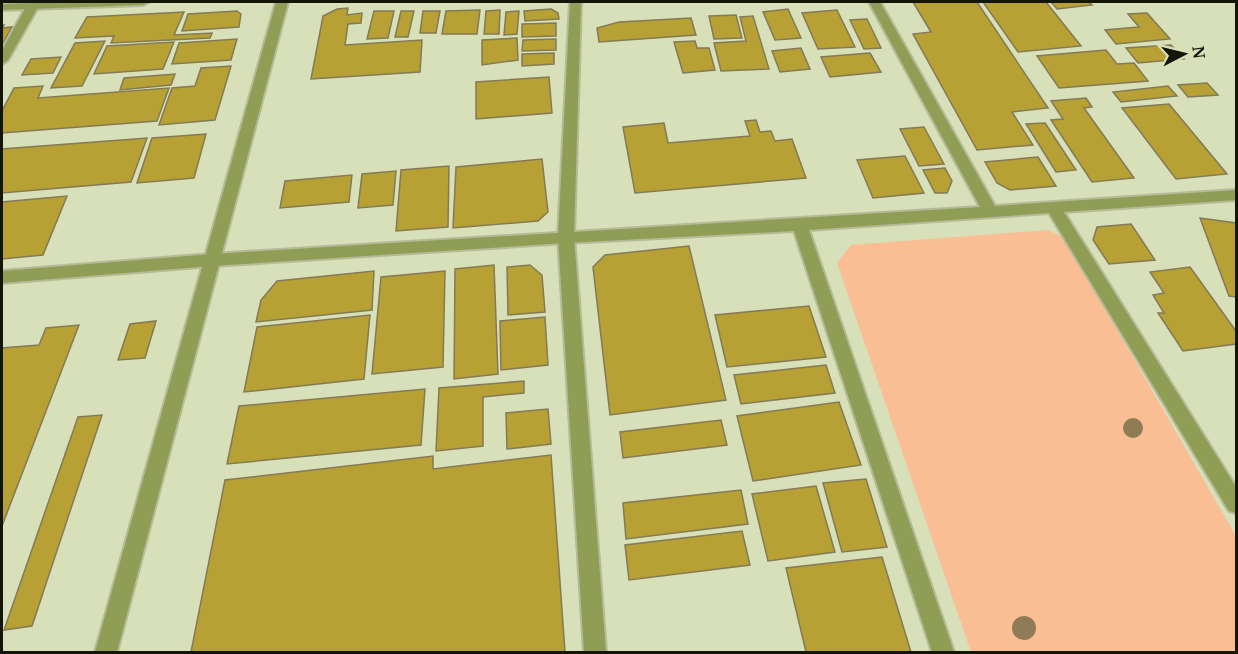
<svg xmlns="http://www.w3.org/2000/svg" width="1238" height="654" font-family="'Noto Serif',serif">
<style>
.green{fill:#f9be93}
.building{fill:#b7a034;stroke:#837a56;stroke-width:1.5}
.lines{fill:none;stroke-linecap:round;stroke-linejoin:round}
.minor-casing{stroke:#b5bb99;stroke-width:4}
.tertiary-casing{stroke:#b5bb99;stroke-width:4}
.minor{fill:#909d54;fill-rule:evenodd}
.tertiary{fill:#909d54;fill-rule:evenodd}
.tree{fill:#8f7c57}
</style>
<rect width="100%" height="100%" fill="#d8e0b9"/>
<path class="green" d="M1049,230L1064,238L1236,536V652H971L837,263L851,245Z"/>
<g class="building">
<path d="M913,2H977L1048,108L1012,112L1033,145L977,150L913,34L931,32Z"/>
<path d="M983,2H1046L1081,46L1018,52Z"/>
<path d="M1051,2H1089L1092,5L1057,9Z"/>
<path d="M348,8L347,15L362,13L361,23L348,24L345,45L422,40L420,72L311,79L323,16L337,9Z"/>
<path d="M551,9L558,13L559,19L525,21L524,11Z"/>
<path d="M788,9L801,38L775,40L763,12Z"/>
<path d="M480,10L477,34H442L446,11Z"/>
<path d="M500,10L499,34H484L486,11Z"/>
<path d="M837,10L855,47L818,49L802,13Z"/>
<path d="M237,11L241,14L239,27L182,31L188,14Z"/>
<path d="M374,11H394L388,38L367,39Z"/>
<path d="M401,11H414L408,37H395Z"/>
<path d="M423,11H440L436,33H420Z"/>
<path d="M519,11L517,34L504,35L506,12Z"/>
<path d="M184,12L174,35L212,33L210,38L111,43L114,36L75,38L87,17Z"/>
<path d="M1147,13L1170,39L1116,44L1105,30L1139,27L1128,14Z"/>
<path d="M736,15L742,38L714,39L709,16Z"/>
<path d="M753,16L769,69L721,71L714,43L746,41L740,17Z"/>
<path d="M691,18L696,35L599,42L597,28L619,22Z"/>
<path d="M867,19L881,48L864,49L850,20Z"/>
<path d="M556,23V36L522,37V24Z"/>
<path d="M2,25H4L2,28L12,27L2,45Z"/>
<path d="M517,38L518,60L482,65V40Z"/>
<path d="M237,39L231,60L172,64L179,43Z"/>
<path d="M556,39V50L522,51L523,40Z"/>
<path d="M105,41L82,86L51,88L75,43Z"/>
<path d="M695,41L697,48H709L715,70L683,73L674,42Z"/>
<path d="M174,42L163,69L94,74L107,46Z"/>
<path d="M1171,45L1184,59L1138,63L1126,48Z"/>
<path d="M801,48L810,69L780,72L772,51Z"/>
<path d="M1106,50L1117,64L1134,63L1148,81L1059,88L1037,56Z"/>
<path d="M554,53V64L522,66V54Z"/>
<path d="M870,53L881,72L830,77L821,57Z"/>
<path d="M61,57L53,73L22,75L31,59Z"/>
<path d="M231,66L215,120L159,125L172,88L195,86L201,68Z"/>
<path d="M175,74L171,85L120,90L124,78Z"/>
<path d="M549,77L552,113L476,119V82Z"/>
<path d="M1207,83L1218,95L1188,97L1178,85Z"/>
<path d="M43,86L38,98L169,88L157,121L2,133V111L14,88Z"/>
<path d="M1168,86L1177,96L1121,102L1113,92Z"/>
<path d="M1086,98L1092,107L1084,108L1134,178L1092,182L1051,120L1063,119L1051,101Z"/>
<path d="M1169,104L1227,174L1176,179L1122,108Z"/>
<path d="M756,120L760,132L771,131L775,141L792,139L806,178L635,193L623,127L664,123L668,143L750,136L745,121Z"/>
<path d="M1045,123L1076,170L1056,172L1026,124Z"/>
<path d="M924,127L944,164L919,166L900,129Z"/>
<path d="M206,134L194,178L137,183L152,138Z"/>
<path d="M147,138L131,182L2,193V149Z"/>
<path d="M905,156L924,193L873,198L857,160Z"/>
<path d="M1038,157L1056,186L1010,190L997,183L985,162Z"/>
<path d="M542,159L548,212L538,221L453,228L456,167Z"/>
<path d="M449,166L448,227L396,231L401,170Z"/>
<path d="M945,168L952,181L947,193H935L923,170Z"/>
<path d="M396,171L393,205L358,208L362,174Z"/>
<path d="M352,175L349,202L280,208L285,181Z"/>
<path d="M67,196L43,255L2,259V202Z"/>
<path d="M1200,218L1236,223V297L1229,296Z"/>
<path d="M1131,224L1155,260L1109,264L1093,240L1097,227Z"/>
<path d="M689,246L726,400L610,415L593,267L605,255Z"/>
<path d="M494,265L498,374L454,379L455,269Z"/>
<path d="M530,265L542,275L545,312L508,315L507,267Z"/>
<path d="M1190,267L1236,331V344L1183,351L1158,313H1164L1153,295L1164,293L1150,272Z"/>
<path d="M374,271L372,310L256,322L261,300L277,281Z"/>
<path d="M445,271L443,367L372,374L381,277Z"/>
<path d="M809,306L826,357L727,367L715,315Z"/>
<path d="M370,315L364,379L244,392L257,327Z"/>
<path d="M545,317L548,365L501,370L500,321Z"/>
<path d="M156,321L145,358L118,360L130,324Z"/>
<path d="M79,325L2,526V348L39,345L46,328Z"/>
<path d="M826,365L835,393L741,404L734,375Z"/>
<path d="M524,381V393L483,397V446L436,451L439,388Z"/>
<path d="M425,389L421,445L227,464L239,406Z"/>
<path d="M839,402L861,465L753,481L737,416Z"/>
<path d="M548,409L551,444L507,449L506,413Z"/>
<path d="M102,415L32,626L4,630L78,417Z"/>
<path d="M721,420L727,445L623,458L620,432Z"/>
<path d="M551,455L565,652H191L225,480L433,456V469Z"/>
<path d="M866,479L887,547L842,552L823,483Z"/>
<path d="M816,486L835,552L768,561L752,494Z"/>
<path d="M741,490L748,524L626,539L623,503Z"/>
<path d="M742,531L750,565L629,580L625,545Z"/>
<path d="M882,557L911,652H806L786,568Z"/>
</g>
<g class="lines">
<defs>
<g id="minor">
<path d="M869,2H880L995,206L1236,190V200L1064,212L1236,487V513L1229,511L1049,213L809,230L954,652H932L794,231L566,243L212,266L2,283V271L212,254L980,207Z"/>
<path d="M32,4L38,7L8,60L2,64V50L26,7Z"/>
</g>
<g id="tertiary">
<path d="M59,2H149L143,5L2,10V4Z"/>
<path d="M276,2H288L117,652H95Z"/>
<path d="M570,2H581L574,237L606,652H584L558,237Z"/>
</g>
</defs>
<use href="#minor" class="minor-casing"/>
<use href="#tertiary" class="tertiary-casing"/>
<use href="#minor" class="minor"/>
<use href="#tertiary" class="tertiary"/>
</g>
<g class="tree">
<circle cx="1133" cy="428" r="10"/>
<circle cx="1024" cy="628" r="12"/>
</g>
<rect width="1238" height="654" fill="none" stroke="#131507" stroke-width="6"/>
<g transform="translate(1184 54) rotate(83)" stroke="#d8e0b9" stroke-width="4.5" paint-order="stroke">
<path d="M0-4.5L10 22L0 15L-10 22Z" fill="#131507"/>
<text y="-9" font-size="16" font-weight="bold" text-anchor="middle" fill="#131507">N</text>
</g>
</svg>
